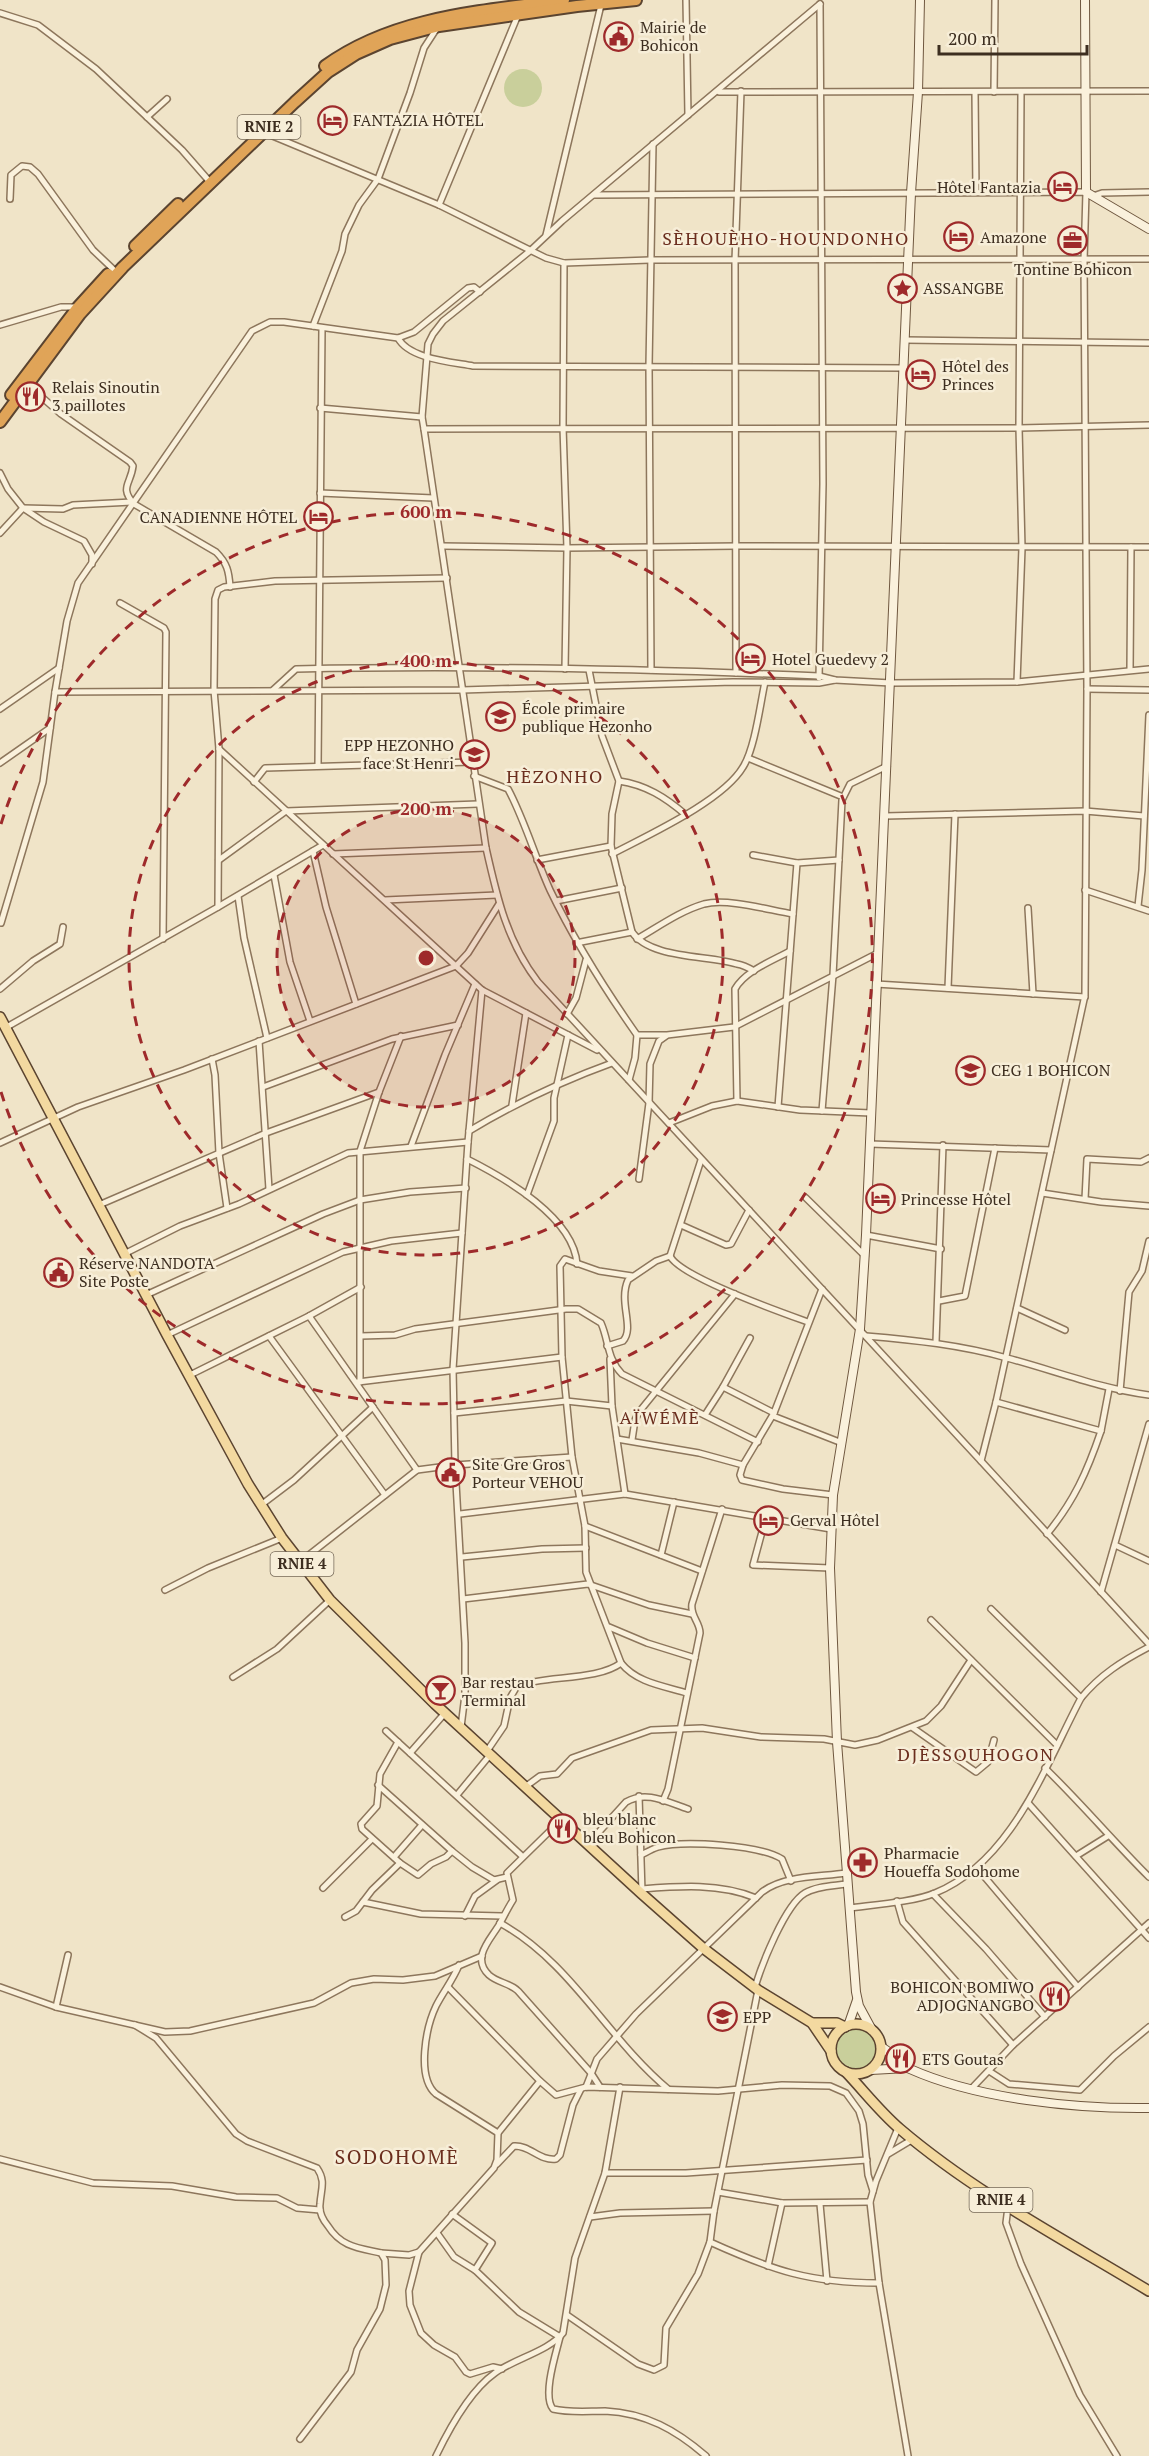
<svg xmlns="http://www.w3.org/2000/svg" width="1149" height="2456" font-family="'PT Serif',serif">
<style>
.green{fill:#c9cf9b}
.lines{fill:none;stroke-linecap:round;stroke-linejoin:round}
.street-casing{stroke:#8d765c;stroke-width:8}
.secondary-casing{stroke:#6f573f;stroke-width:10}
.primary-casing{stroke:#5b4430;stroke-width:12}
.highway-casing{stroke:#5b4430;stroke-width:14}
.street{stroke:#faf1dc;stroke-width:5}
.secondary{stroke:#faf1dc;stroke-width:8}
.primary{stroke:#f3d9a0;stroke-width:9}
.highway{stroke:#e0a458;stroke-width:10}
.ring{fill:none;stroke:#9e2a2b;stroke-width:3;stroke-dasharray:10 8}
.labels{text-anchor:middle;stroke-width:5;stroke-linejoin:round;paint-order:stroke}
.shield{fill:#f7eed8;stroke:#756857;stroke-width:1.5}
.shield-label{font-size:15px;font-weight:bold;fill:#3d2e20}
.poi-label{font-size:16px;fill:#3d2e20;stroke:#f7eed8;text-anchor:start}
.neighbourhood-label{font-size:18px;letter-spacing:1.5px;fill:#6b2e1e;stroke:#f7eed8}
.quarter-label{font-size:20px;letter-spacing:1.5px;fill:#6b2e1e;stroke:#f7eed8}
.centre{fill:#9e2a2b;stroke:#f7eed8;stroke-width:3}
.ring-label{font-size:18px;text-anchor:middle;font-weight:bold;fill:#9e2a2b;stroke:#f7eed8;stroke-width:5;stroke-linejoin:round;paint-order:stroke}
</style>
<rect width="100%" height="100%" fill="#f0e4c8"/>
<g class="green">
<circle cx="523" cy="88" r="19"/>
<circle cx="857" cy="2049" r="21"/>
</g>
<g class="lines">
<defs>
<g id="street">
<path d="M686,0L688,115"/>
<path d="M820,4L562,221L530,251L443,321L433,334L428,344L422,417L424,429L486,848C497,897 507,942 538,982L981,1461"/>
<path d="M0,13L38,25L96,69L182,150L210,182"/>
<path d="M719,92L1149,91"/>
<path d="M975,92L976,192"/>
<path d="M994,92L995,0"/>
<path d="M147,117L167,99"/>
<path d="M263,132L439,205L546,258L564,263L650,260L1149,259"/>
<path d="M594,195L1086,192L1084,261L1087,689L1085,995L996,1402L981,1461L1149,1644"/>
<path d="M1093,196L1102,193L1149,192"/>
<path d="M10,199L11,175L22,166L30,167L38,174L93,250L113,269"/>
<path d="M439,205L518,15"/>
<path d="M546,235L601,5"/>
<path d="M564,263L563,427L567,548L565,669"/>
<path d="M480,292L474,287L468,288L414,332L398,338L284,322H270L252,331L78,583L67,621L55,692L462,690L733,682L819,683L835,680"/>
<path d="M0,325L61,307H77"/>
<path d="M313,326L342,251L345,234L359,205L378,179L410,93L424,48L437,28"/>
<path d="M398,338C409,359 452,362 473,366L904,368"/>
<path d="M905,340L1149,343"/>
<path d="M28,385L61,414L130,462L133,466C131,484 119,487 134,504L216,552C227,563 229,571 230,587"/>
<path d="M320,408L422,417"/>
<path d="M424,429L1019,428L1149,425"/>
<path d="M0,473L8,489L23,508L44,522L84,541L92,555V564"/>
<path d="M320,493L433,498"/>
<path d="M0,533L23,508L63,509L73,505L132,502"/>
<path d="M442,546L567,548L737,546L1149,547"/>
<path d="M120,603L164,628L166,632L163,939"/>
<path d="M589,670L602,736L619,781L612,814L611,846L632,932C650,959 708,955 737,964C743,965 749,968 754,971"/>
<path d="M651,670L649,366L653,144"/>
<path d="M1130,670L1131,547"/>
<path d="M736,673L735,261L741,91"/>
<path d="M819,678L823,484L820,4"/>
<path d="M1017,682L1022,548L1019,428L1021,92"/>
<path d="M1087,689L1149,690"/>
<path d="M273,690L296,669C471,665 645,669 819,676L835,680L891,683L1017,682L1149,669"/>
<path d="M0,709L59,668"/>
<path d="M219,749L482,990L597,1050"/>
<path d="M748,758L843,797"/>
<path d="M0,763L50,728"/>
<path d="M318,766L322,328"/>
<path d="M474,776L508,789C525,821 535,857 550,890C575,942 604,988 637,1035L635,1058L629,1080"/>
<path d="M619,781C646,785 665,797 686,815"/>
<path d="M254,782L265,768L472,762"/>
<path d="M885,816L1085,811L1144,816"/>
<path d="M313,851L326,907L356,1004"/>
<path d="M333,854L486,848"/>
<path d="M612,854C648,835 723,801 743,767C755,748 760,705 765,682"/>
<path d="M753,855L797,863L839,860"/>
<path d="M219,860L286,811L478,804"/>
<path d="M537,860L611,846"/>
<path d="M274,875L290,962L310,1021"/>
<path d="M1085,890L1149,911"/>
<path d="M238,896L244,938L267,1038"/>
<path d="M385,900L497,895"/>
<path d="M556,901L622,888"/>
<path d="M1138,906L1142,870L1149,715"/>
<path d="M218,907L323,845"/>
<path d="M1028,908L1033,994"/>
<path d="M1,923L43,782L55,692"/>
<path d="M637,939C658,927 680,911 704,904C728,898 768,910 793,914"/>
<path d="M576,943L632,932"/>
<path d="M876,984L1085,997"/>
<path d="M948,988L955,814"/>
<path d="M0,989L33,961L60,944L63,927"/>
<path d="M567,1014L576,998L586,960"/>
<path d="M5,1028L218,907L219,749L214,690L215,599L218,590L224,587L275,581L447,578"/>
<path d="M637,1035H667L734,1027L878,953"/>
<path d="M259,1041L269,1189"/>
<path d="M212,1059L215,1075L219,1153L227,1208"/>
<path d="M263,1087L392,1039L458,1025"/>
<path d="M737,1101L735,989C745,971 772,961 790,951"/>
<path d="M512,1105L526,1013"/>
<path d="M778,1107L797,863"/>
<path d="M822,1111L833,975L842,800L850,784L887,766"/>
<path d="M669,1123L712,1106L737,1101L800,1110L871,1113"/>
<path d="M469,1131C516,1103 562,1081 612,1063"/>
<path d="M0,1143L78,1107L184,1070L456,966L468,953L499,904"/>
<path d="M870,1144L1051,1150"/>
<path d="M411,1146L445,1055L475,984"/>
<path d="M467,1159C505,1178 574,1218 577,1264"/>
<path d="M639,1179L649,1103L650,1064L659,1041L666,1036"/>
<path d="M1042,1193L1101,1202L1149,1206"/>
<path d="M527,1195L554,1121V1098L568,1035"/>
<path d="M806,1198L865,1256"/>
<path d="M1085,1199L1087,1159L1141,1162L1149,1158"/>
<path d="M99,1205L266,1133L379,1092"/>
<path d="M681,1225L726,1245L731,1244L749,1210"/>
<path d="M866,1235L941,1249"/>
<path d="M124,1254L180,1226L239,1204L348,1153L468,1142"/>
<path d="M670,1256C680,1277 783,1313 808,1322"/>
<path d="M670,1256L701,1160"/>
<path d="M632,1276L599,1271L565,1259L560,1266L562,1357L572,1457L585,1526L586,1572L621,1663C637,1683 664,1686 687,1693"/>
<path d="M822,1289L774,1413L743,1465L740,1475L742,1480L783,1489L833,1495"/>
<path d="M146,1295L323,1214L360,1200L410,1192L466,1188"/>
<path d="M939,1301L965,1296L995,1148"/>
<path d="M1017,1308L1065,1330"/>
<path d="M309,1316L417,1470"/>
<path d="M167,1335L343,1252L391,1241L462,1233"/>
<path d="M269,1336L385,1495"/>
<path d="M361,1336L395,1335L415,1329L566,1309H578L601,1323C609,1341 607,1359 622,1374L758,1442"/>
<path d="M866,1336C914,1340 961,1345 1007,1358C1056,1371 1098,1388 1149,1395"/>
<path d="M936,1342L943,1145"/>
<path d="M607,1346L623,1341C635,1328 618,1302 628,1280L656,1261L670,1256"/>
<path d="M610,1359L612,1406L625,1494"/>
<path d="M190,1375L309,1316L361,1287"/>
<path d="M358,1382L562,1357"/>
<path d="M360,1382V1151L379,1092L401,1036"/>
<path d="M723,1387L750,1338"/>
<path d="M1120,1391L1129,1292L1142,1271L1149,1241"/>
<path d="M996,1402L1101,1431L1109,1389"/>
<path d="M454,1413L566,1401L612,1406"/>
<path d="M705,1415L723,1387L774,1413"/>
<path d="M773,1416L842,1443"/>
<path d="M617,1439L699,1453L743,1465"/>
<path d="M632,1440L635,1420L639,1412L735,1294"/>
<path d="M261,1505L294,1480L373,1407"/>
<path d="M460,1514L625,1494L831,1529"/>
<path d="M766,1517L753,1565L830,1568"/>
<path d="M585,1526L702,1571"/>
<path d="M1047,1534C1074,1501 1087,1472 1101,1431"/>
<path d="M1115,1545L1149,1561"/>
<path d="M661,1555L674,1502"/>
<path d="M462,1557L542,1549L586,1548"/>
<path d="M300,1562L417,1470L455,1465L572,1457"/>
<path d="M165,1590L208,1568L282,1538"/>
<path d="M1101,1592L1149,1424"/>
<path d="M463,1599L588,1584L649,1605L692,1614"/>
<path d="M991,1609L1081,1698"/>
<path d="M931,1620L1057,1745"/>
<path d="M609,1627L647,1643L695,1658"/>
<path d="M233,1677L277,1649L330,1600"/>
<path d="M461,1727L465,1695V1643L455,1465L453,1369L468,1142L482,990"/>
<path d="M913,1728L976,1772L988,1762L994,1740"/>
<path d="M386,1731L522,1856"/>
<path d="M398,1742L380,1774L377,1806L361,1824L362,1829L400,1863L418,1875L431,1864L446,1857L452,1851"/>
<path d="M487,1751L504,1726L510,1698L517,1686C546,1675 597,1681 621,1663"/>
<path d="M410,1753L445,1713"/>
<path d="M1045,1768C1081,1803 1113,1841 1149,1877"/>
<path d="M378,1785L452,1851L472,1867L494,1880L507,1877"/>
<path d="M525,1787L540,1776L557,1774L572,1758L651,1730L702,1728L761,1737L824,1739L855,1745L878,1740L926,1721L941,1706L971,1660"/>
<path d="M457,1795L490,1755"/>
<path d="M639,1796L642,1892"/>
<path d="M663,1801L668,1789L700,1633C700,1622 690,1616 692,1604L722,1509"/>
<path d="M1028,1803L1149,1938"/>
<path d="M561,1820L507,1873L513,1900C508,1908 504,1916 499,1925C490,1940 471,1958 489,1975C498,1983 510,1983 518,1991L591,2073L600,2087"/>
<path d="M588,1844L626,1802C646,1790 667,1802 688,1809"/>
<path d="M641,1855C647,1852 652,1849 658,1847C683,1840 760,1845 782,1859L791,1881"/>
<path d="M1076,1856L1108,1836"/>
<path d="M394,1857L422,1825"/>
<path d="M977,1868L1078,1987"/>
<path d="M323,1888L372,1839"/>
<path d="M642,1889C680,1886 720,1883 756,1898"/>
<path d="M933,1894L986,1949L1045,2017"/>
<path d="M897,1901L903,1922L1013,2045"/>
<path d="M363,1902L421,1914L502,1916"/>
<path d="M849,1908C871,1905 915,1902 935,1893C1012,1862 1045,1766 1081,1698C1100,1675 1122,1661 1149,1647"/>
<path d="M465,1916L475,1896L497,1880"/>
<path d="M345,1917L356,1911L372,1890L400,1863"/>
<path d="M500,1923C571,1962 607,2038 668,2089"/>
<path d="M459,1965C453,1980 443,1992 436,2006C426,2027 416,2077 436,2094L498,2133"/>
<path d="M0,1987L56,2007L165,2032L190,2031L314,2003L351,1983L374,1979L403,1980L435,1976L482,1956"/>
<path d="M448,1987L540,2081L556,2095L586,2087L718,2091L782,2085L830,2086L846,2093L859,2111L863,2124L868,2175L873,2191"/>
<path d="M755,1987C762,1964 785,1905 805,1893C817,1886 833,1886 846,1884"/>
<path d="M56,2007L68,1955"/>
<path d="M135,2025L156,2038L236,2134L247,2141L317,2168C326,2181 321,2189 320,2204C319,2212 323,2220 328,2226C341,2247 359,2248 381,2253L385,2260L386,2285L380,2309L357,2350L351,2372L300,2439"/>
<path d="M989,2071L1009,2084L1080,2090L1114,2056L1149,2027"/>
<path d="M586,2087L597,2059L636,2014L762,1892C784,1875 820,1877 846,1873"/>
<path d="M972,2088L1013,2045L1149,1923"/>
<path d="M898,2128L876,2181L870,2202L879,2283L908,2456"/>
<path d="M888,2154L913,2139"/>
<path d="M0,2159L93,2183L172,2186L236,2197L277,2198L297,2208L320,2210"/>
<path d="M497,2164L514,2146C530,2145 539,2161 556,2159L560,2155L573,2105L581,2089"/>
<path d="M605,2173H686L867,2160"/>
<path d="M718,2192L782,2203L870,2202"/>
<path d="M820,2204L827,2281"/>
<path d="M1008,2207L1006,2223L1021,2264L1080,2395L1117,2456"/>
<path d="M590,2217L620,2213L714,2211"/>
<path d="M437,2233L454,2257L475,2270L492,2243L452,2214"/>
<path d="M710,2242C772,2270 809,2283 879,2283"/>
<path d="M381,2253L409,2255L419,2252"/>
<path d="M768,2266L782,2203"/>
<path d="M475,2270L519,2312L560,2337C556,2353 542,2396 553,2409C570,2413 588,2411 605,2411C646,2413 676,2430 706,2456"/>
<path d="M567,2315L638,2364L654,2370L664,2365L666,2328L698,2274L710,2242L714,2211L758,1990"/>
<path d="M502,2369L493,2367L470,2374L466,2372L455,2357L434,2345L421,2333L410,2305L409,2291L419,2252L494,2168L497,2160L498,2133L540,2081"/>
<path d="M436,2456C449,2429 471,2390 495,2373C514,2359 549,2351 563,2333L575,2258L605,2173L620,2087"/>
</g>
<g id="secondary">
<path d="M1085,0L1086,192L1149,229"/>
<path d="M848,2026L857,2000"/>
<path d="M872,2030L859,2006L856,1992L837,1742L830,1568L833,1495L860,1329L866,1235L911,193L918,92L920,0"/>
<path d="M881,2047C892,2052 899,2064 910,2069C977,2099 1076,2109 1149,2108"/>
<path d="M871,2070L907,2068"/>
</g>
<g id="primary">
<path d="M0,1017L167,1335L248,1484L282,1538L330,1600L435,1704L642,1894L703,1948L758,1990L812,2023L831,2051"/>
<path d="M812,2023H837L845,2027"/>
<circle cx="856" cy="2049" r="25"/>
<path d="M846,2072C864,2091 880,2112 900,2129C975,2193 1065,2240 1149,2291"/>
</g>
<g id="highway">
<path d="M325,66C394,16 482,11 564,0"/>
<path d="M135,246L178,204"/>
<path d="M11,395L78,307L108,274"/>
<path d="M0,422L80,314L123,267L295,102L328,72L356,54L390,39L439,26L577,6L636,0"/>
</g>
</defs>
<use href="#street" class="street-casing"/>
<use href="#secondary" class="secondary-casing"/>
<use href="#primary" class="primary-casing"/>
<use href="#highway" class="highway-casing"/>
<use href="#street" class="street"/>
<use href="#secondary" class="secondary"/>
<use href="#primary" class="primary"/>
<use href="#highway" class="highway"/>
</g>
<circle cx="426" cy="958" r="149" fill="#9e2a2b" fill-opacity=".12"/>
<g class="ring">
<circle cx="426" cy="958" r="149"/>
<circle cx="426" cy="958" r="297"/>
<path d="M1 824A446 446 0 1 1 1 1092"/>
</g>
<defs>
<symbol id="civic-ring" viewBox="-11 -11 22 22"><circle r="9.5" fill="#f7eed8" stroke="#9e2a2b" stroke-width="1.5"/><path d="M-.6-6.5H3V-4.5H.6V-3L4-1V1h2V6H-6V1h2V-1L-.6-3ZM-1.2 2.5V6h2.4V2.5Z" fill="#9e2a2b"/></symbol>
<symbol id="hotel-ring" viewBox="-11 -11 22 22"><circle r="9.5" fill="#f7eed8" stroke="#9e2a2b" stroke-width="1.5"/><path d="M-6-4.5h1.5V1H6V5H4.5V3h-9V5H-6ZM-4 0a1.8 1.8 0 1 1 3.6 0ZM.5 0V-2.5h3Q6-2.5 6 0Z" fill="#9e2a2b"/></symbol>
<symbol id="office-ring" viewBox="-11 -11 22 22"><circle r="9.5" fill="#f7eed8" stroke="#9e2a2b" stroke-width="1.5"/><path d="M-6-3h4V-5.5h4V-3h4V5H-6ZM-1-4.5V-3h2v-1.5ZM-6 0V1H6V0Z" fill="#9e2a2b"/></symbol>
<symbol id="sight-ring" viewBox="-11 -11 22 22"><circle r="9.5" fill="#f7eed8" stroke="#9e2a2b" stroke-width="1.5"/><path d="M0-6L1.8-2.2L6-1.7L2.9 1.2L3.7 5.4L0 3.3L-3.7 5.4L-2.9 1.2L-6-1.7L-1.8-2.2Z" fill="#9e2a2b"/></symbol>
<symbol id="restaurant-ring" viewBox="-11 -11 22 22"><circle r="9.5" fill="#f7eed8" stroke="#9e2a2b" stroke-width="1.5"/><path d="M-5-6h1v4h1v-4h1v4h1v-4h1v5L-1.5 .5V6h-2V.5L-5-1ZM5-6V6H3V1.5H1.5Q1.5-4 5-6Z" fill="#9e2a2b"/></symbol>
<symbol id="school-ring" viewBox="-11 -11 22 22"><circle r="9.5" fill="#f7eed8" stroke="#9e2a2b" stroke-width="1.5"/><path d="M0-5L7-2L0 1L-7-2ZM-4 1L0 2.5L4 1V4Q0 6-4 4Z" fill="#9e2a2b"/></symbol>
<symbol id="bar-ring" viewBox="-11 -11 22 22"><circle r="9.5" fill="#f7eed8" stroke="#9e2a2b" stroke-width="1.5"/><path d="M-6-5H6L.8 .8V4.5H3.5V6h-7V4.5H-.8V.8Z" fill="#9e2a2b"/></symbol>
<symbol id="pharmacy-ring" viewBox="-11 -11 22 22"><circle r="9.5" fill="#f7eed8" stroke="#9e2a2b" stroke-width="1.5"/><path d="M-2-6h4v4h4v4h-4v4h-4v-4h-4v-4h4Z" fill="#9e2a2b"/></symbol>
</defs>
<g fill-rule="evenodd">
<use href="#civic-ring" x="602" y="20" width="33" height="33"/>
<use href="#hotel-ring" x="316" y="104" width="33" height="33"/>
<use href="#hotel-ring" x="1046" y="170" width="33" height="33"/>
<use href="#hotel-ring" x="942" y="220" width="33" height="33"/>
<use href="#office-ring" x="1056" y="224" width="33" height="33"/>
<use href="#sight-ring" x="886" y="272" width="33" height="33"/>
<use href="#hotel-ring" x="904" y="358" width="33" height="33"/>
<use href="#restaurant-ring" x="14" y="380" width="33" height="33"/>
<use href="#hotel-ring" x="302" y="500" width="33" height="33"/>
<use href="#hotel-ring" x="734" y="642" width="33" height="33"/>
<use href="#school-ring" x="484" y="700" width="33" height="33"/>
<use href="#school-ring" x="458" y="738" width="33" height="33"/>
<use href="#school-ring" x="954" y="1054" width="33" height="33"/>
<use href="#hotel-ring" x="864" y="1182" width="33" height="33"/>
<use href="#civic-ring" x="42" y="1256" width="33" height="33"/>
<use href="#civic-ring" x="434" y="1456" width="33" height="33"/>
<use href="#hotel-ring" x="752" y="1504" width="33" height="33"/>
<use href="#bar-ring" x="424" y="1674" width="33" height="33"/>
<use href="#restaurant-ring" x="546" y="1812" width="33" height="33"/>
<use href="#pharmacy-ring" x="846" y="1846" width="33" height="33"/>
<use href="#restaurant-ring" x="1038" y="1980" width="33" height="33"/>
<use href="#school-ring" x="706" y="2000" width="33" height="33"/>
<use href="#restaurant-ring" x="884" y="2042" width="33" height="33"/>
</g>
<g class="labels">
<g class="shield">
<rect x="237.5" y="115" width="63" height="24" rx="4.5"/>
<rect x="270.5" y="1552" width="63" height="24" rx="4.5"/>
<rect x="969.5" y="2188" width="63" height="24" rx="4.5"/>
</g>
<g class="shield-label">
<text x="269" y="132">RNIE 2</text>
<text x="302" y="1569">RNIE 4</text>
<text x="1001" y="2205">RNIE 4</text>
</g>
<g class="poi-label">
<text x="640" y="33">Mairie de<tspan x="640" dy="18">Bohicon</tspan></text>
<text x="353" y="126">FANTAZIA HÔTEL</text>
<text x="1041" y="193" text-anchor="end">Hôtel Fantazia</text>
<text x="980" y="243">Amazone</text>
<text x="1073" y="275" text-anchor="middle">Tontine Bohicon</text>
<text x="923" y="294">ASSANGBE</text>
<text x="942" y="372">Hôtel des<tspan x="942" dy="18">Princes</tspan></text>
<text x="52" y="393">Relais Sinoutin<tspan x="52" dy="18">3 paillotes</tspan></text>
<text x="297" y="523" text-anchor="end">CANADIENNE HÔTEL</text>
<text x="772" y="665">Hotel Guedevy 2</text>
<text x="522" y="714">École primaire<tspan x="522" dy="18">publique Hezonho</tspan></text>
<text x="454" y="751" text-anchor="end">EPP HEZONHO<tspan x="454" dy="18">face St Henri</tspan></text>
<text x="991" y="1076">CEG 1 BOHICON</text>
<text x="901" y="1205">Princesse Hôtel</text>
<text x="79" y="1269">Réserve NANDOTA<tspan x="79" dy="18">Site Poste</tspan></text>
<text x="472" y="1470">Site Gre Gros<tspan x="472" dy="18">Porteur VEHOU</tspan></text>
<text x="790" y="1526">Gerval Hôtel</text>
<text x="462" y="1688">Bar restau<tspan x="462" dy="18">Terminal</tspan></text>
<text x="583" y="1825">bleu blanc<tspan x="583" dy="18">bleu Bohicon</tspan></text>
<text x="884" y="1859">Pharmacie<tspan x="884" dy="18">Houeffa Sodohome</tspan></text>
<text x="1034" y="1993" text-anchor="end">BOHICON BOMIWO<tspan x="1034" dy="18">ADJOGNANGBO</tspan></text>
<text x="743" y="2023">EPP</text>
<text x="922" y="2065">ETS Goutas</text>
</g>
<g class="neighbourhood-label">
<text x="786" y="245">SÈHOUÈHO-HOUNDONHO</text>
<text x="555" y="783">HÈZONHO</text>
<text x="660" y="1424">AÏWÉMÈ</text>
<text x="976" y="1761">DJÈSSOUHOGON</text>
</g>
<g class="quarter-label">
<text x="397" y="2164">SODOHOMÈ</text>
</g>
</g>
<circle cx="426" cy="958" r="9" class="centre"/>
<g class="ring-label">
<text x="426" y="518">600 m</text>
<text x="426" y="667">400 m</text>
<text x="426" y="815">200 m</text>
</g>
<path d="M939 45v9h148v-9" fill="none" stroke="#3d2e20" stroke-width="3"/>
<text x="948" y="45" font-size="18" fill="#3d2e20" stroke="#f7eed8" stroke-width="4.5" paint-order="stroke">200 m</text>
</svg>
